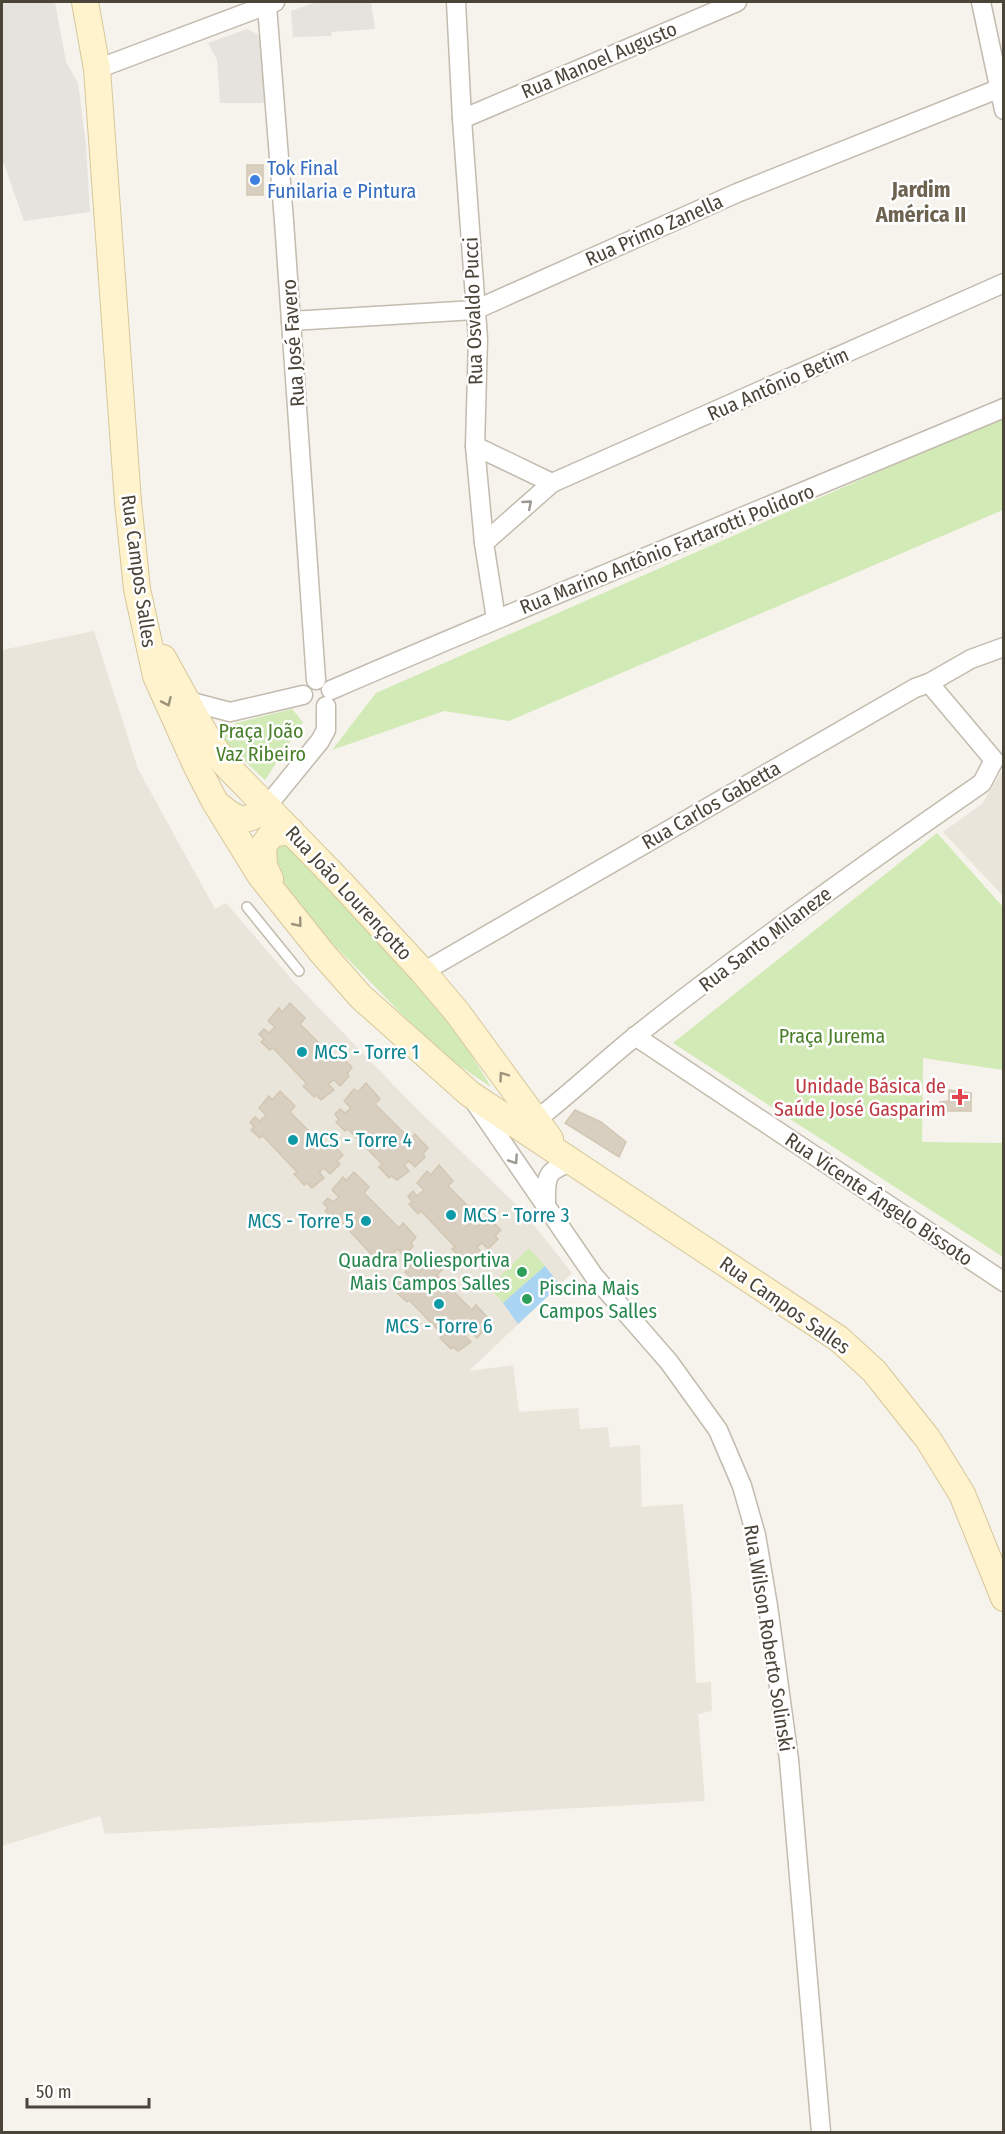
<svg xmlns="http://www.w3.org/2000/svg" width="1005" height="2134" font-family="'Fira Sans Condensed',sans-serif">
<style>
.residential{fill:#eae5da}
.industrial{fill:#e6e2dd}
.green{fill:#d2eab5}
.water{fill:#a9d4f2}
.building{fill:#d8cfc1;stroke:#d3c7b4;stroke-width:1.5}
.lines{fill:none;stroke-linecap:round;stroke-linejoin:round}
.lane-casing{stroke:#c2bbae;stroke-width:12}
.street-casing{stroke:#c2bbae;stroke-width:21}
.secondary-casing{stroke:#d6c79b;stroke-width:28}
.lane{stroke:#fff;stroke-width:9}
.street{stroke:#fff;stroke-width:18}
.secondary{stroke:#fff3cd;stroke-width:26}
.oneway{stroke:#9c9892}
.oneway2{stroke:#9c937c}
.shop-dot{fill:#3f7fe0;stroke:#fff;stroke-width:2}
.culture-dot{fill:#0f9aa8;stroke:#fff;stroke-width:2}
.health-dot{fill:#e0444e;stroke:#fff;stroke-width:2}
.leisure-dot{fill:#2e9e5b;stroke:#fff;stroke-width:2}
.labels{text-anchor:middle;stroke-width:5;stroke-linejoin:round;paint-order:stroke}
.street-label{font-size:20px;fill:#4b4439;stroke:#fff}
.shop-label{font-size:20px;fill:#366cbe;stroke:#fff;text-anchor:start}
.park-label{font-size:20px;fill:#4a7f2a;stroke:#fff}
.culture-label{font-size:20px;fill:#0d838f;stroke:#fff;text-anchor:start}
.health-label{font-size:20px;fill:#be3a42;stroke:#fff;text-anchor:end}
.leisure-label{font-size:20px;fill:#27864d;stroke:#fff;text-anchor:end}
.quarter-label{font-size:22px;font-weight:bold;fill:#6e6250;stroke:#fff}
</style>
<rect width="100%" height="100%" fill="#f6f3ec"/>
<g class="residential">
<path d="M94,631L138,769L215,909L226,903L294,982L413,1105L522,1210L572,1273L469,1371L513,1365L519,1412L578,1408L580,1429L608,1427L610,1447L640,1445L642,1507L683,1504L692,1602L696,1683L711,1682L712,1711L698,1714L705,1801L105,1834L100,1816L2,1846V650Z"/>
<path d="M1003,769V896L943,832L982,804Z"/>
</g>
<g class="industrial">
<path d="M2,2H55L66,62L78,83L86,145L90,212L24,221L4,164H2Z"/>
<path d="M316,2H371L375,29L331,32L332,36L293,37L291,11Z"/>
<path d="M247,29L257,34L266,43L269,103H220L217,60L208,43Z"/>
</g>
<g class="green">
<path d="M1003,417V510L509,721L444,711L332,750L376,693Z"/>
<path d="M292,709L303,722L265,780L218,736L236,723Z"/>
<path d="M937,833L1003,907V1070L923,1058L922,1142L1003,1143V1257L673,1043Z"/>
<path d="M280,838L448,1017L491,1087L439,1052L281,891L263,845Z"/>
<path d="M529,1248L545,1266L503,1303L489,1287Z"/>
</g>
<path class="water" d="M545,1266L560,1285L518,1324L503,1303Z"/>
<g class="building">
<rect x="247" y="165" width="16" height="30"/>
<path d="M290,1003L305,1018L300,1024L335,1059L339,1054L352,1067L347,1074L349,1076L340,1086L334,1080L328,1084L334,1090L321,1100L316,1095L314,1097L303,1086L307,1084L273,1048L270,1050L261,1042L264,1039L259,1034L264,1029L269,1033L275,1027L268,1021L279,1008L282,1012Z"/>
<path d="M366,1083L380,1099L375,1104L410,1139L415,1134L428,1148L423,1154L425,1157L415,1167L409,1161L404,1165L409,1171L397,1180L391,1176L389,1178L379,1167L382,1164L348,1129L345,1131L336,1122L339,1120L335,1114L340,1109L345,1113L351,1108L344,1101L354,1089L358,1092Z"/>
<path d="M949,1090L971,1093V1111H939L940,1102L949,1101Z"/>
<path d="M280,1091L295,1106L290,1112L325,1147L330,1142L343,1155L337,1161L340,1164L330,1174L324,1168L319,1172L324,1178L312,1188L307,1183L304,1185L294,1174L297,1172L263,1136L260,1138L251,1130L254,1127L250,1122L255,1117L260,1121L266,1115L259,1108L269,1096L272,1100Z"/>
<path d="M575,1110L601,1122L626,1142L619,1157L565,1123Z"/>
<path d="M439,1165L453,1181L448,1186L483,1221L488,1217L501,1230L495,1236L498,1239L488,1249L482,1243L477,1247L482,1253L470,1263L464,1258L462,1260L452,1249L455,1247L421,1211L418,1214L409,1204L412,1202L408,1196L413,1191L417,1196L424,1190L417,1183L427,1171L431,1175Z"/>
<path d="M354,1172L369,1187L364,1193L399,1228L403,1223L416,1237L411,1243L413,1246L404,1256L398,1249L392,1254L398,1259L385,1269L380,1264L377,1266L367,1256L370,1253L337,1217L334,1219L325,1211L328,1208L323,1203L328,1198L333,1202L339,1197L332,1190L343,1177L346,1181Z"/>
<path d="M427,1254L442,1270L437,1275L472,1310L476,1305L489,1319L484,1325L486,1328L477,1338L471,1332L465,1336L471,1342L458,1351L453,1347L451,1349L440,1338L443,1335L409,1300L407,1302L397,1293L401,1291L396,1285L401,1280L406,1285L412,1279L405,1272L415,1260L419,1263Z"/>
</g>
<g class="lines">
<defs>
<path id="lane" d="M247,907L299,971"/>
<g id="street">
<path d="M456,2L462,119L478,339L475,446L484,543L496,619"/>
<path d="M981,2L1004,110"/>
<path d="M267,6L284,221L316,680"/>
<path d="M97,69L275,2"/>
<path d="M462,119L737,2"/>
<path d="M291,321L475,310L737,193L998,89L1004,83"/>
<path d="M475,446L552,483L484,543"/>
<path d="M552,483L1004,283"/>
<path d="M331,690C554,594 779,502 1004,408"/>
<path d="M188,701L230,712L303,695"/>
<path d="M267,806L320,741L326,730V706"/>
<path d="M423,972L915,688L929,683L971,659L1004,647"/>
<path d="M635,1036L1004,1282"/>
<path d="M474,1101L594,1276L669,1362L718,1430L742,1486L756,1535L768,1606L789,1760L821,2132"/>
<path d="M536,1120C571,1093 602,1063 637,1035C748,947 865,864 982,783L994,760L929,683"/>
<path d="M546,1207C546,1180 543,1170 573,1162"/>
</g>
<g id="secondary">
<path d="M85,2L97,69L128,502L137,589L156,676L196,765L215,802L260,875L323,954L361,997L470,1094L839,1339L874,1371L928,1439L962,1494L1004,1598"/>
<path d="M163,658L206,736L226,765L340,882L423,972L457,1012L550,1139"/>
<path d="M217,804C238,822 247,825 267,806"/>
<path d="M270,879L264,866L263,846L272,834L291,831"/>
</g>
</defs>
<use href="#lane" class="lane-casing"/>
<use href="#street" class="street-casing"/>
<use href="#secondary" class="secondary-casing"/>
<use href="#lane" class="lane"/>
<use href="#street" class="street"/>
<use href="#secondary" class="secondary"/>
</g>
<defs><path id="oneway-chevron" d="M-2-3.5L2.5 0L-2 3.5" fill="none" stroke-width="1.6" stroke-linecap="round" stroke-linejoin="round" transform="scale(1.5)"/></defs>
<g class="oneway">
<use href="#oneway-chevron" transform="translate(528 504) rotate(-41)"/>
<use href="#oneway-chevron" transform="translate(514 1160) rotate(56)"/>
</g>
<g class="oneway2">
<use href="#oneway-chevron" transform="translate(167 702) rotate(66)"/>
<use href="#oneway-chevron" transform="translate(298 923) rotate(51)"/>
<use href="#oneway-chevron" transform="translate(503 1076) rotate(-126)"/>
</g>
<circle class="shop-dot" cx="255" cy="180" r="6"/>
<g class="culture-dot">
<circle cx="302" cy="1052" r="6"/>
<circle cx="293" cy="1140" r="6"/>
<circle cx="451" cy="1215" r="6"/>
<circle cx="366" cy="1221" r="6"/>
<circle cx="439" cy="1304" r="6"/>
</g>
<path class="health-dot" d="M957 1088h6v6h6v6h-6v6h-6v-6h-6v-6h6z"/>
<g class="leisure-dot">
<circle cx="522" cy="1272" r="6"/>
<circle cx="527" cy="1299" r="6"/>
</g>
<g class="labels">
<g class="street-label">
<text transform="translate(599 60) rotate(-23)" y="7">Rua Manoel Augusto</text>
<text transform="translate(654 230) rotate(-24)" y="7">Rua Primo Zanella</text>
<text transform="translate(473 311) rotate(-92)" y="7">Rua Osvaldo Pucci</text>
<text transform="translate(293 343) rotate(-94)" y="7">Rua José Favero</text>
<text transform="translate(778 384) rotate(-24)" y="7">Rua Antônio Betim</text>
<text transform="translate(667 549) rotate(-22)" y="7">Rua Marino Antônio Fartarotti Polidoro</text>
<text transform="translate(139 571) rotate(82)" y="7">Rua Campos Salles</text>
<text transform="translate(711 805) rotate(-30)" y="7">Rua Carlos Gabetta</text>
<text transform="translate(349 893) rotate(47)" y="7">Rua João Lourençotto</text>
<text transform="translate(765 939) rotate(-37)" y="7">Rua Santo Milaneze</text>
<text transform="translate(879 1199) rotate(34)" y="7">Rua Vicente Ângelo Bissoto</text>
<text transform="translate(785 1305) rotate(35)" y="7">Rua Campos Salles</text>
<text transform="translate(769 1638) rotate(81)" y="7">Rua Wilson Roberto Solinski</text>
</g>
<g class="shop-label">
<text x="267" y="175">Tok Final<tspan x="267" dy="23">Funilaria e Pintura</tspan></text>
</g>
<g class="park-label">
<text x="261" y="738">Praça João<tspan x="261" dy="23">Vaz Ribeiro</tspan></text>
<text x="832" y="1043">Praça Jurema</text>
</g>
<g class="culture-label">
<text x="314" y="1059">MCS - Torre 1</text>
<text x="305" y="1147">MCS - Torre 4</text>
<text x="463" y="1222">MCS - Torre 3</text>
<text x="354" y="1228" text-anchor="end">MCS - Torre 5</text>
<text x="439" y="1333" text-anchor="middle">MCS - Torre 6</text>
</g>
<g class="health-label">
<text x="946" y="1093">Unidade Básica de<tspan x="946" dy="23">Saúde José Gasparim</tspan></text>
</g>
<g class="leisure-label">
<text x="510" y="1267">Quadra Poliesportiva<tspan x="510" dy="23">Mais Campos Salles</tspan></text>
<text x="539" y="1295" text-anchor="start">Piscina Mais<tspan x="539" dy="23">Campos Salles</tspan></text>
</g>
<g class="quarter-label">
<text x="921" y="197">Jardim<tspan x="921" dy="25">América II</tspan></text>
</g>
</g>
<rect width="1005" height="2134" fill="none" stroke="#4b4439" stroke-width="6"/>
<path d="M27 2098v9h122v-9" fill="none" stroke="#4b4439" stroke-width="3"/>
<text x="36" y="2098" font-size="18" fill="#4b4439" stroke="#ffffff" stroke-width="4.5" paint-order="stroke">50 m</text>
</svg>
